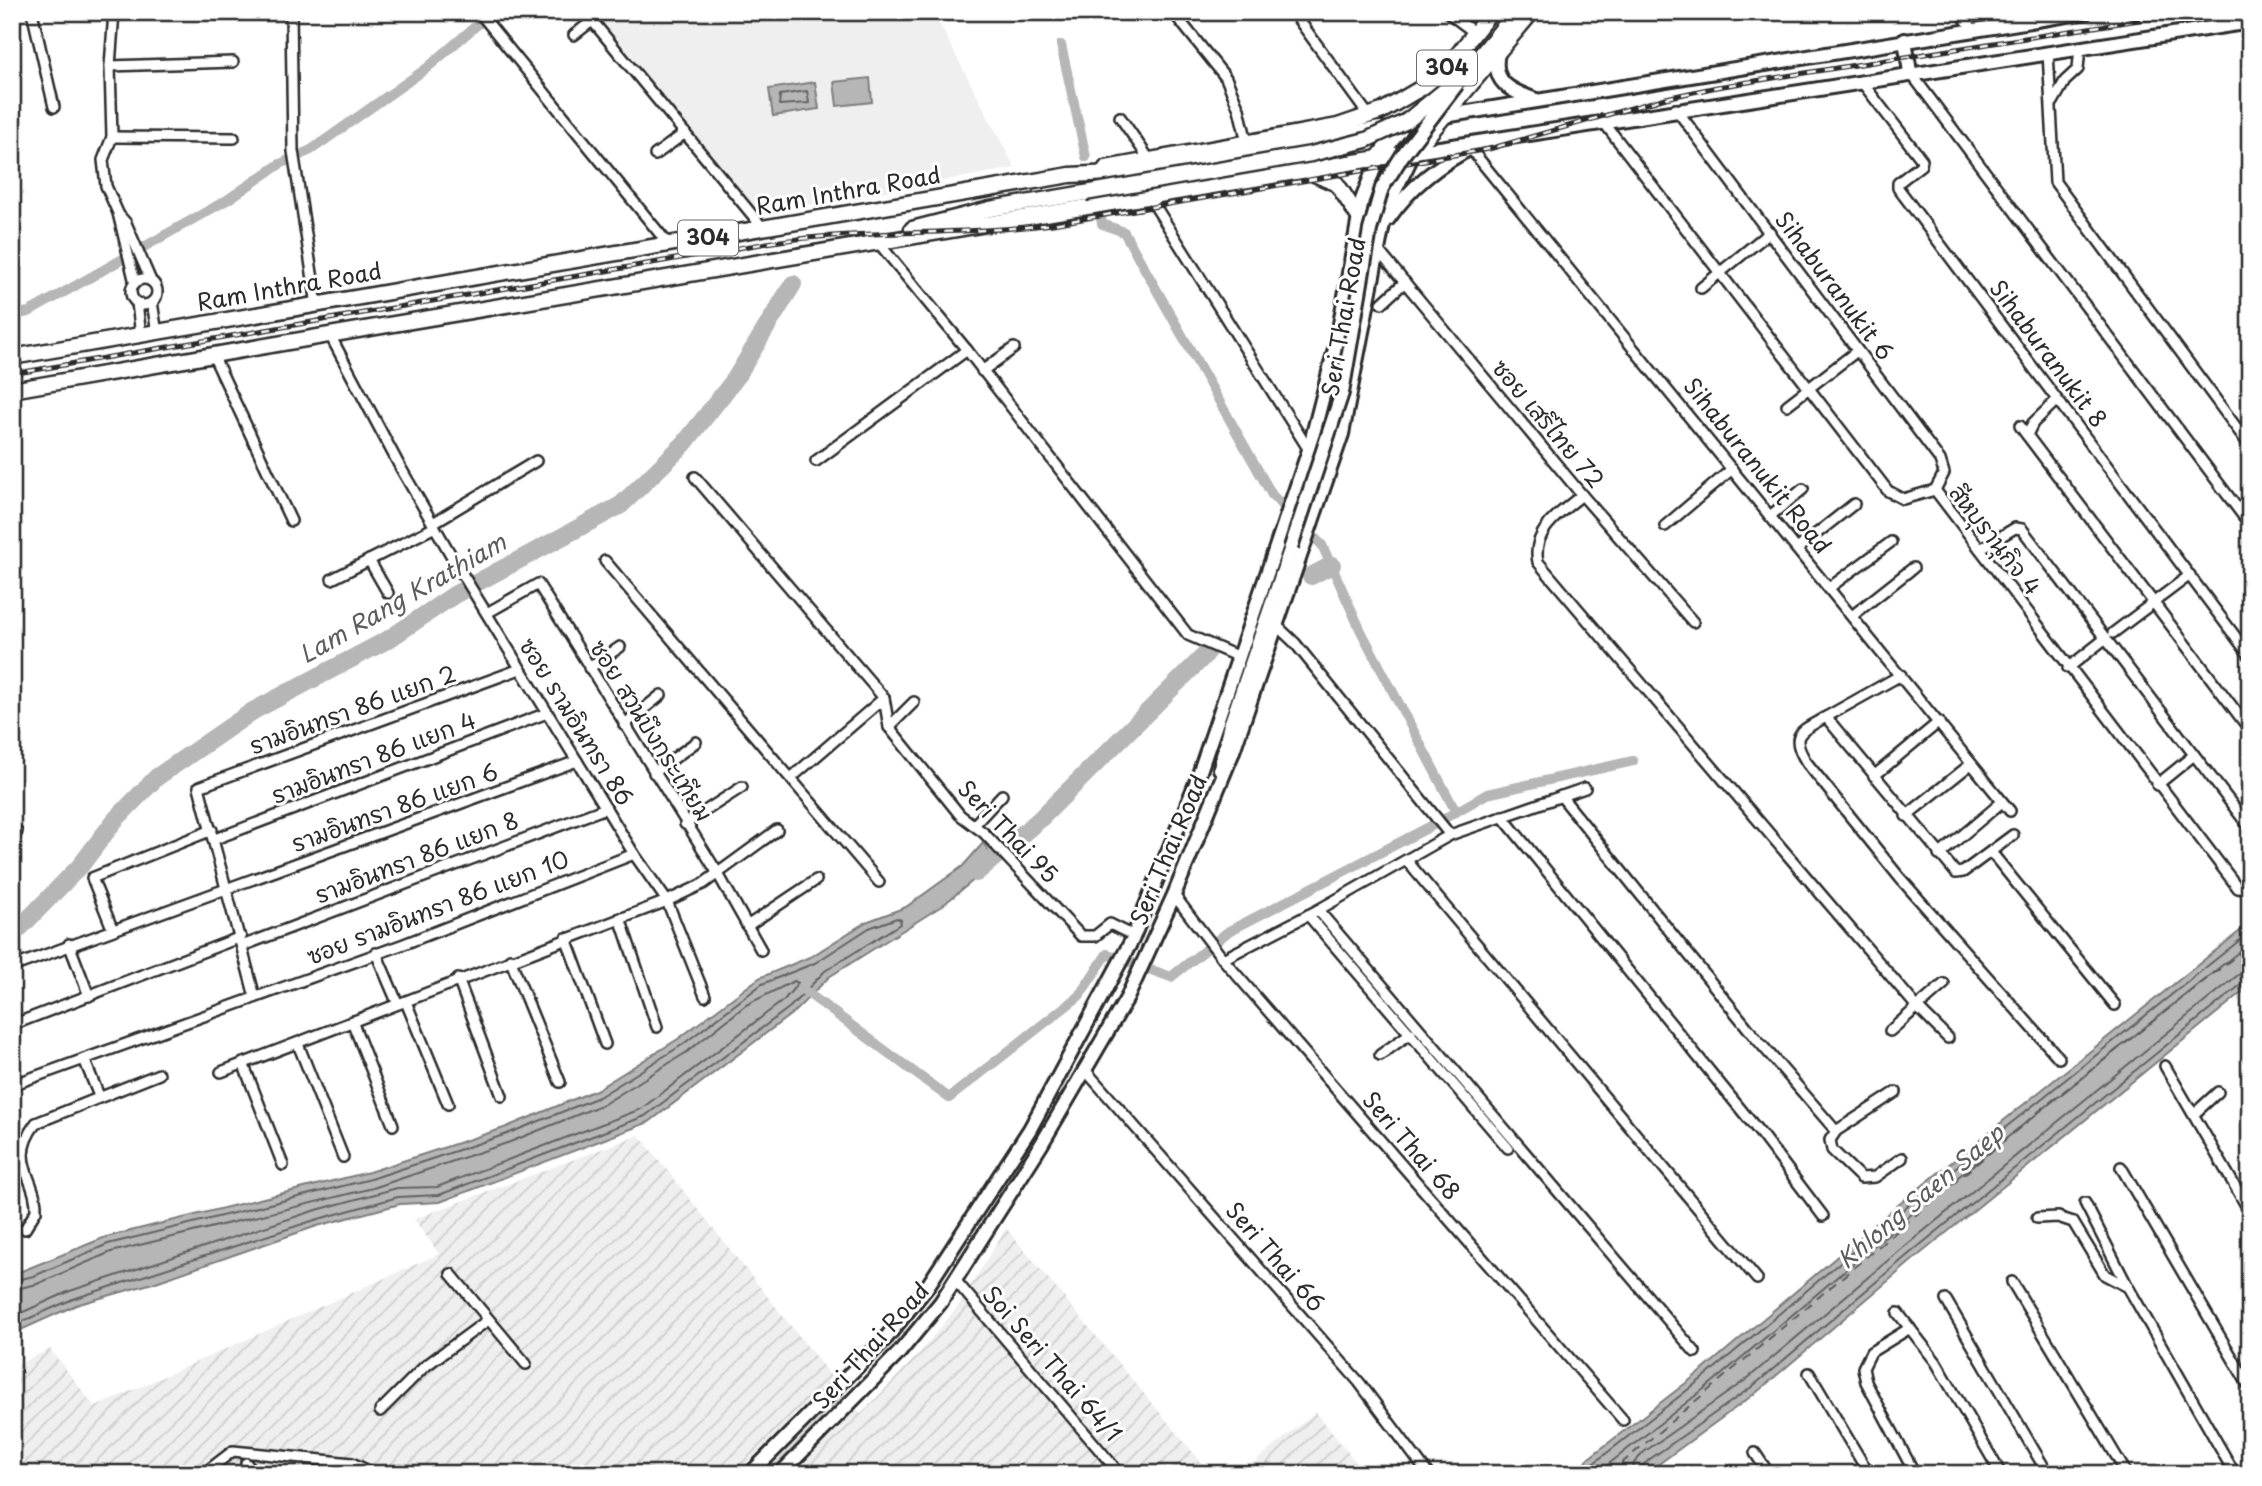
<svg xmlns="http://www.w3.org/2000/svg" width="2262" height="1486" font-family="'Playpen Sans','Playpen Sans Thai',sans-serif">
<style>
.built{fill:#efefef}
.industrial{fill:url(#industrial-furrows)}
.water{fill:#b6b6b6;stroke:#7e7e7e;stroke-width:2}
.lines{fill:none;stroke-linecap:round;stroke-linejoin:round}
.shore{stroke:#636363;stroke-width:2}
.canal{stroke:#b6b6b6;stroke-width:10}
.river{stroke:#b6b6b6;stroke-width:18}
.ferry{stroke:#5c5c5c;stroke-width:2;stroke-dasharray:9 7;stroke-linecap:butt}
.minor-casing{stroke:#2b2b2b;stroke-width:14}
.secondary-casing{stroke:#2b2b2b;stroke-width:18}
.trunk-casing{stroke:#2b2b2b;stroke-width:19}
.minor{stroke:#fff;stroke-width:9}
.secondary{stroke:#fff;stroke-width:12}
.trunk{stroke:#fff;stroke-width:14}
.rail-casing{stroke:#2b2b2b;stroke-width:5}
.rail{stroke:#fff;stroke-width:2.5;stroke-dasharray:8;stroke-linecap:butt}
.secondary-bridge-casing{stroke:#2b2b2b;stroke-width:18;stroke-linecap:butt}
.trunk-bridge-casing{stroke:#2b2b2b;stroke-width:19;stroke-linecap:butt}
.secondary-bridge{stroke:#fff;stroke-width:12}
.trunk-bridge{stroke:#fff;stroke-width:14}
.labels{text-anchor:middle;stroke-width:6;stroke-linejoin:round;paint-order:stroke}
.shield{fill:#fff;stroke:#6b6b6b;stroke-width:2}
.shield-label{font-size:21px;font-weight:bold;fill:#2b2b2b}
.street-label{font-size:23px;fill:#2b2b2b;stroke:#fff}
.water-label{font-size:24px;font-style:italic;fill:#5c5c5c;stroke:#fff}
</style>
<defs>
<pattern id="industrial-furrows" width="10" height="10" patternUnits="userSpaceOnUse" patternTransform="scale(1.75)"><rect width="10" height="10" fill="#efefef"/><path d="M-1 1l2-2M0 10L10 0M9 11l2-2" fill="none" stroke="#cdcdcd"/></pattern>
</defs>
<rect width="100%" height="100%" fill="#fff"/>
<filter id="ink" filterUnits="userSpaceOnUse"><feTurbulence type="fractalNoise" baseFrequency=".0143" numOctaves="2"/><feDisplacementMap in="SourceGraphic" scale="14" xChannelSelector="R" yChannelSelector="G"/><feConvolveMatrix kernelMatrix="1 2 1 2 8 2 1 2 1" color-interpolation-filters="sRGB"/></filter>
<g filter="url(#ink)">
<path class="built" d="M589,12H933L1015,168L756,214Z"/>
<g class="industrial">
<path d="M639,1135L861,1414L916,1357L959,1305L1006,1228L1211,1474H12V1367L50,1349L95,1407L439,1254L414,1219Z"/>
<path d="M1316,1412L1365,1474H1240Z"/>
</g>
<g class="water">
<path d="M870,78L872,102L837,106L834,82Z"/>
<path d="M815,82L819,109L773,116L769,89Z"/>
<path d="M983,843L997,861L943,905L829,977L794,1012L649,1122L440,1202L400,1204L317,1226L153,1283L76,1305L12,1334V1275L106,1237L369,1172L504,1128L596,1090L678,1039L759,978L812,956L866,922L906,907L963,866Z"/>
<path d="M2250,923V986L1914,1259L1757,1392L1645,1474H1575L1589,1458L1704,1369L1892,1210Z"/>
</g>
<g class="lines">
<g class="shore">
<path d="M807,91L809,103L779,105L780,95Z"/>
<path d="M12,1281L34,1276L108,1244L371,1179L507,1134L599,1097L682,1045L762,984L815,963L869,928L897,918L901,920L900,924L825,971L790,1007L645,1116L439,1195L398,1197L315,1220L73,1299L12,1326"/>
<path d="M12,1290L37,1284L111,1252L373,1188L510,1142L604,1104L687,1052L746,1005L794,981L798,983L784,1000L641,1109L437,1187L397,1188L313,1211L70,1291L12,1317"/>
<path d="M1584,1474L1594,1463L1708,1374L1896,1215L2250,932"/>
<path d="M1596,1474L1714,1381L1902,1222L2250,943"/>
<path d="M1632,1474L1634,1463L1644,1452L1747,1379L1904,1247L2238,975L2250,972"/>
<path d="M1640,1474L1641,1467L1650,1459L1753,1386L1909,1254L2243,983L2250,981"/>
</g>
<g class="canal">
<path d="M1061,45L1086,157"/>
<path d="M1101,218L1102,224L1124,232L1272,495L1293,516"/>
<path d="M12,315L29,312L227,200L280,164L311,150L427,68L492,12"/>
<path d="M1305,528L1322,545L1361,631L1456,812"/>
<path d="M1447,817L1487,794L1633,761"/>
<path d="M801,988L949,1098L1079,996L1107,954L1171,977L1229,931L1435,824"/>
</g>
<g class="river">
<path d="M1311,576L1332,565"/>
<path d="M976,873L1039,820L1206,654"/>
<path d="M12,936L81,865L115,820L157,777L253,711L389,639L454,595L621,505L684,444L735,379L793,284"/>
</g>
<path class="ferry" d="M1609,1474L2044,1107L2250,945"/>
<defs>
<g id="minor">
<path d="M32,12L54,107"/>
<path d="M114,12L110,66L112,137L103,160L106,186L118,213L135,283"/>
<path d="M291,12L293,151L317,305"/>
<path d="M479,12L669,245"/>
<path d="M585,12L763,228"/>
<path d="M1173,12L1226,78L1239,109L1247,142"/>
<path d="M1293,12L1369,116"/>
<path d="M1447,12L1475,33"/>
<path d="M1961,12L1973,30"/>
<path d="M574,35L592,21"/>
<path d="M2048,52L2055,182L2250,446"/>
<path d="M110,66L233,62"/>
<path d="M1910,72L2250,525"/>
<path d="M1861,81L1922,160L1921,165L1898,183V188L2250,656"/>
<path d="M2053,102L2065,81L2078,69L2080,47"/>
<path d="M1676,109L1940,460L1944,473L1935,490"/>
<path d="M1120,117L1149,159"/>
<path d="M1602,120L1888,491L1903,499L1935,490L2238,888L2250,890"/>
<path d="M112,137L234,138"/>
<path d="M1470,148L2010,811"/>
<path d="M655,155L685,133"/>
<path d="M1150,198L1309,450"/>
<path d="M119,215L126,223L151,281"/>
<path d="M877,241L967,350L1188,635L1239,657"/>
<path d="M1377,249L1582,495L1693,622"/>
<circle cx="144" cy="292" r="13"/>
<path d="M1701,288L1770,232"/>
<path d="M152,302L157,333"/>
<path d="M137,303L141,336"/>
<path d="M1382,303L1405,282"/>
<path d="M330,335L399,465L455,562L634,854L667,901L705,996"/>
<path d="M213,355L291,521"/>
<path d="M982,371L1014,348"/>
<path d="M1787,405L1857,351"/>
<path d="M2020,426L2250,730"/>
<path d="M2027,435L2033,423L2057,400"/>
<path d="M816,461L967,350"/>
<path d="M695,477L884,698L791,778"/>
<path d="M1582,495C1561,512 1531,531 1538,562L1917,1007L1948,1038"/>
<path d="M1770,516L1803,489"/>
<path d="M433,523L536,461"/>
<path d="M1665,526L1732,469"/>
<path d="M1797,549L1854,504"/>
<path d="M1980,549L2015,528L2022,529L2250,828"/>
<path d="M369,560L388,593"/>
<path d="M605,561L879,882"/>
<path d="M332,579L435,527"/>
<path d="M1829,588L1891,542"/>
<path d="M487,613L538,584L717,872L761,950"/>
<path d="M1852,616L1913,568"/>
<path d="M1275,624L1295,643L1450,835"/>
<path d="M2113,633L2190,575"/>
<path d="M589,668L620,647"/>
<path d="M2068,668L2106,638"/>
<path d="M1901,675L1826,717L1956,873L1963,872L2013,835"/>
<path d="M884,698L889,727L960,815L984,833L1081,936H1095L1110,924L1134,936"/>
<path d="M1826,717C1801,731 1788,734 1807,763L1900,878L2059,1058"/>
<path d="M624,725L661,695"/>
<path d="M889,727L914,702"/>
<path d="M654,773L696,742"/>
<path d="M1874,776L1939,722"/>
<path d="M2157,785L2194,755"/>
<path d="M1561,796L1755,1037L1836,1131L1896,1092"/>
<path d="M1502,816L1760,1133L1823,1216"/>
<path d="M1906,816L1971,764"/>
<path d="M685,824L742,787"/>
<path d="M975,824L1002,795"/>
<path d="M12,834L17,832"/>
<path d="M215,839L547,713"/>
<path d="M1991,852L2115,1005"/>
<path d="M1939,855L2002,802"/>
<path d="M1407,861L1757,1279"/>
<path d="M1174,895L1223,959L1623,1420"/>
<path d="M1318,910L1695,1352"/>
<path d="M1308,915L1508,1148"/>
<path d="M620,918L657,1027"/>
<path d="M747,926L816,880"/>
<path d="M112,928L92,878L212,830"/>
<path d="M566,938L605,1044"/>
<path d="M69,944L89,996"/>
<path d="M242,946L606,808"/>
<path d="M376,953L397,1002"/>
<path d="M510,959L560,1082"/>
<path d="M1223,959L1318,910L1450,835L1585,788"/>
<path d="M12,967L577,761"/>
<path d="M458,979L502,1096"/>
<path d="M255,997L199,787L520,669"/>
<path d="M406,1002L448,1104"/>
<path d="M352,1021L393,1125"/>
<path d="M12,1025L241,937"/>
<path d="M1890,1031L1944,984"/>
<path d="M298,1044L343,1157"/>
<path d="M1380,1055L1411,1033"/>
<path d="M84,1059L99,1096"/>
<path d="M243,1063L283,1165"/>
<path d="M2165,1066L2250,1212"/>
<path d="M1086,1071L1359,1382L1428,1474"/>
<path d="M221,1072L667,901L703,884L777,830"/>
<path d="M12,1085L404,944L634,854"/>
<path d="M2194,1114L2218,1092"/>
<path d="M1836,1131L1830,1140L1832,1150L1861,1178L1875,1177L1902,1158"/>
<path d="M2121,1167L2250,1388"/>
<path d="M2085,1203L2128,1287L2235,1474"/>
<path d="M2037,1218L2058,1217L2073,1222L2105,1275L2128,1287"/>
<path d="M25,1229L36,1211C38,1179 6,1162 36,1123L159,1074"/>
<path d="M451,1274L526,1364"/>
<path d="M955,1280L1120,1474"/>
<path d="M2012,1282L2127,1474"/>
<path d="M1946,1300L2048,1474"/>
<path d="M1898,1313L1936,1362L2001,1474"/>
<path d="M1910,1328L1871,1352L1863,1368L1866,1382L1915,1474"/>
<path d="M1809,1373L1869,1474"/>
<path d="M380,1411L424,1367L488,1320"/>
<path d="M1755,1453L1769,1474"/>
<path d="M246,1463L255,1474"/>
<path d="M203,1474L233,1451L352,1463L375,1474"/>
</g>
<g id="secondary">
<path d="M1905,40L1910,72"/>
<path d="M1498,53C1491,83 1511,91 1536,100"/>
<path d="M1444,116L2086,12"/>
<path d="M1388,219C1411,186 1439,164 1475,146"/>
<path d="M1220,769L1229,728L1291,547"/>
<path d="M750,1474L886,1338L927,1287L1030,1129L1132,940L1196,783L1309,450L1337,341L1362,200L1378,158"/>
<path d="M780,1474L898,1354L941,1302L1041,1145L1127,998L1174,895L1232,754L1342,434L1386,209L1414,152L2250,22"/>
</g>
<g id="trunk">
<path d="M1466,73L1516,12"/>
<path d="M1436,82L1491,12"/>
<path d="M1378,158L1406,121"/>
<path d="M1106,168L1338,126L1382,111L1440,77"/>
<path d="M1310,172L1337,184L1358,216"/>
<path d="M912,229L990,209L1085,193"/>
<path d="M12,357L1070,175L1134,172L1381,129"/>
<path d="M12,390C479,308 947,230 1414,152L1532,12"/>
</g>
</defs>
<use href="#minor" class="minor-casing"/>
<use href="#secondary" class="secondary-casing"/>
<use href="#trunk" class="trunk-casing"/>
<use href="#minor" class="minor"/>
<use href="#secondary" class="secondary"/>
<use href="#trunk" class="trunk"/>
<defs>
<path id="rail" d="M12,374L773,242C866,229 960,236 1053,224L1489,149L1666,98L1717,87L2189,12"/>
</defs>
<use href="#rail" class="rail-casing"/>
<use href="#rail" class="rail"/>
<defs>
<path id="secondary-bridge" d="M1291,547L1342,393L1370,230L1382,188L1402,156L1457,84"/>
<path id="trunk-bridge" d="M1085,193L1311,154L1366,140L1407,121L1466,73"/>
</defs>
<use href="#secondary-bridge" class="secondary-bridge-casing"/>
<use href="#trunk-bridge" class="trunk-bridge-casing"/>
<use href="#secondary-bridge" class="secondary-bridge"/>
<use href="#trunk-bridge" class="trunk-bridge"/>
</g>
</g>
<g class="labels">
<g class="shield">
<rect x="1417" y="50.5" width="60" height="35" rx="5"/>
<rect x="678" y="220.5" width="60" height="35" rx="5"/>
</g>
<g class="shield-label">
<text x="1447" y="75">304</text>
<text x="708" y="245">304</text>
</g>
<g class="street-label">
<text transform="translate(848 191) rotate(-10)" y="8">Ram Inthra Road</text>
<text transform="translate(1834 286) rotate(53)" y="8">Sihaburanukit 6</text>
<text transform="translate(289 287) rotate(-10)" y="8">Ram Inthra Road</text>
<text transform="translate(1344 317) rotate(-80)" y="8">Seri Thai Road</text>
<text transform="translate(2048 354) rotate(53)" y="8">Sihaburanukit 8</text>
<text transform="translate(1548 424) rotate(50)" y="8">ซอย เสรีไทย 72</text>
<text transform="translate(1757 466) rotate(51)" y="8">Sihaburanukit Road</text>
<text transform="translate(1995 540) rotate(52)" y="8">สีหบุรานุกิจ 4</text>
<text transform="translate(353 710) rotate(-20)" y="8">รามอินทรา 86 แยก 2</text>
<text transform="translate(576 722) rotate(58)" y="8">ซอย รามอินทรา 86</text>
<text transform="translate(651 731) rotate(58)" y="8">ซอย สวนบึงกระเทียม</text>
<text transform="translate(374 758) rotate(-21)" y="8">รามอินทรา 86 แยก 4</text>
<text transform="translate(395 808) rotate(-20)" y="8">รามอินทรา 86 แยก 6</text>
<text transform="translate(1008 832) rotate(46)" y="8">Seri Thai 95</text>
<text transform="translate(1169 850) rotate(-67)" y="8">Seri Thai Road</text>
<text transform="translate(417 858) rotate(-21)" y="8">รามอินทรา 86 แยก 8</text>
<text transform="translate(438 908) rotate(-21)" y="8">ซอย รามอินทรา 86 แยก 10</text>
<text transform="translate(1411 1146) rotate(49)" y="8">Seri Thai 68</text>
<text transform="translate(1275 1257) rotate(49)" y="8">Seri Thai 66</text>
<text transform="translate(871 1346) rotate(-48)" y="8">Seri Thai Road</text>
<text transform="translate(1052 1364) rotate(49)" y="8">Soi Seri Thai 64/1</text>
</g>
<g class="water-label">
<text transform="translate(403 599) rotate(-30)" y="8">Lam Rang Krathiam</text>
<text transform="translate(1921 1197) rotate(-40)" y="8">Khlong Saen Saep</text>
</g>
</g>
<rect width="2262" height="1486" fill="none" stroke="#fff" stroke-width="42"/>
<rect x="21" y="21" width="2220" height="1444" fill="none" stroke="#2b2b2b" stroke-width="2.5" filter="url(#ink)"/>
</svg>
